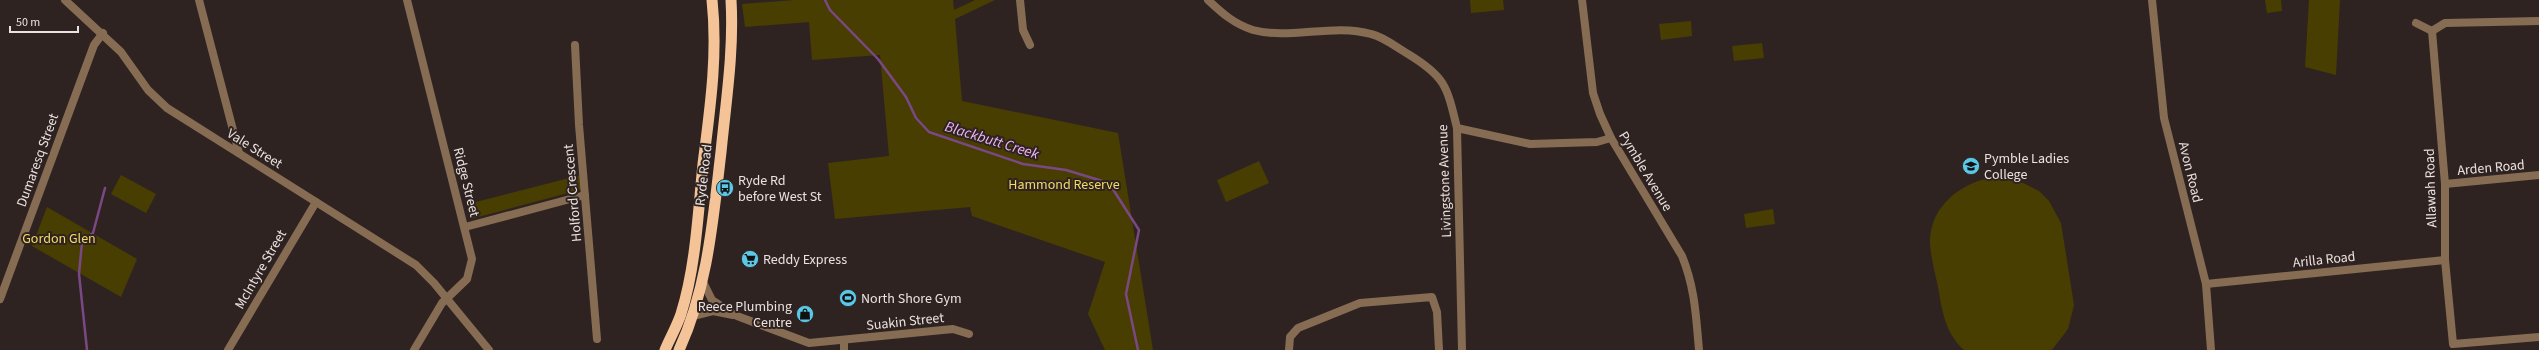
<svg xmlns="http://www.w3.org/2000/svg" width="2539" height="350" font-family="'Source Sans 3',sans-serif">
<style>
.green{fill:#483e02}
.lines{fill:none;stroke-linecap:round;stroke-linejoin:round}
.stream{stroke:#7a4884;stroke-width:2.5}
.minor{stroke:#876c54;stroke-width:8}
.tertiary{stroke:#876c54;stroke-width:8}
.trunk{stroke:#f4c498;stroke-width:11}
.labels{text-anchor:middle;stroke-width:4;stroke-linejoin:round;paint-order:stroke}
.street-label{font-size:14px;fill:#eae2e0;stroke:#2f2321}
.poi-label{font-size:14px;fill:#eae2e0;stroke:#2f2321;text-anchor:start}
.park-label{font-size:14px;fill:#f3db64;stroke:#2f2321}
.water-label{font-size:15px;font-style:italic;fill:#efb5f9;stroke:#2f2321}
</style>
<rect width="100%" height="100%" fill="#2f2321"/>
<g class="green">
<path d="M794,0H953L954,10L975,0H995L955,19L962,101L1118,133L1153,350H1105L1088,314L1105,262L972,216L970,207L835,219L828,163L889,156L880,55L812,60L809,22L745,27L742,4Z"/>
<path d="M1470,0H1503L1504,10L1471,13Z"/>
<path d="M2265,0H2281L2282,11L2267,13Z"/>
<path d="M2309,0H2340L2336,75L2305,67Z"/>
<path d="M1691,21L1692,36L1661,40L1659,24Z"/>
<path d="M1762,43L1764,58L1734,61L1732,46Z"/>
<path d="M1259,161L1269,183L1226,202L1217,180Z"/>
<path d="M121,175L156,194L146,213L111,194Z"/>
<path d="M581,175L583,189L471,219L468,204Z"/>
<path d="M1996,177L2013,178L2039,191L2049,201L2061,223L2074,305L2068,329L2052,350H1964C1945,333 1942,310 1938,287C1935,273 1931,258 1930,244C1929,206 1962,181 1996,177Z"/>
<path d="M47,207L137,259L121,297L32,246Z"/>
<path d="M1773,209L1775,224L1746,228L1744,214Z"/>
</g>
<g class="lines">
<g class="stream">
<path d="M825,0L830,10L878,59L906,97L916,118L929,132L1023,164L1066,170L1109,183L1139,230L1126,294L1138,350"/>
<path d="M87,350L79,274L82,242L93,233L105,188"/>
</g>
<g class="minor">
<path d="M65,0L121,52L148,90L167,108L416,265L434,283L489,350"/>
<path d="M199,0L239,153"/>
<path d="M407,0L472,259L467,279L442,303L414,350"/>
<path d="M1020,0L1023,30L1030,45"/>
<path d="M1582,0L1593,93L1600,114L1611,138L1682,256C1695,288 1696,316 1699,350"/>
<path d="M2152,0L2164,118L2206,284L2211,350"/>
<path d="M2416,23L2432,31"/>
<path d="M2432,31L2445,184V260L2453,344L2539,337"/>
<path d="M2432,31L2445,23L2539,21"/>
<path d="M575,45L579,125L597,339"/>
<path d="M1457,128L1530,144L1597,142L1611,138"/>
<path d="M2445,184L2539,175"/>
<path d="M465,227L585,195"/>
<path d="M703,282L712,300L737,316L809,343L953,329L969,334"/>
<path d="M2206,284L2445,260"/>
<path d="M0,299L94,45L103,33"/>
<path d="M693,316L713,311L733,315"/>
<path d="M844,341V350"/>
<path d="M228,350L316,202"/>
<path d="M1289,350L1290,337L1298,328L1360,303L1432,297L1437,312L1439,350"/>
</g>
<path class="tertiary" d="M1208,0C1222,13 1234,24 1253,30C1290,40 1333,23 1371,34C1384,37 1396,47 1408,54C1446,77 1447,87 1457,128L1462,350"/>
<g class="trunk">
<path d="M665,350C670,338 677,326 681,314C696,266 698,213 703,164C710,109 718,55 712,0"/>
<path d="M679,350C708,287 713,219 721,152C726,101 734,51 731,0"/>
</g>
</g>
<defs>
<symbol id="school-disc" viewBox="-11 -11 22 22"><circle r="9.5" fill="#5ac8e6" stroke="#2f2321"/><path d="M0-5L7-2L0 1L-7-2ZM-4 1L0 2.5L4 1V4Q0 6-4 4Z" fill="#111"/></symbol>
<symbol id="bus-disc" viewBox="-11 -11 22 22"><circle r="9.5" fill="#5ac8e6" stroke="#2f2321"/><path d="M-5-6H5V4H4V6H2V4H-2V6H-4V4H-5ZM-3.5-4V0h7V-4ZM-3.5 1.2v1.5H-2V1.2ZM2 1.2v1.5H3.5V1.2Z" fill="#111"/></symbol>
<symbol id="supermarket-disc" viewBox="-11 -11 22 22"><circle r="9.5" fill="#5ac8e6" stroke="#2f2321"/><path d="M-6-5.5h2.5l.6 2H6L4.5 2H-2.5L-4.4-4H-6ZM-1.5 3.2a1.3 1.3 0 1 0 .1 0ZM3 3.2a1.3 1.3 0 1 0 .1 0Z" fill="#111"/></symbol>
<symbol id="stadium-disc" viewBox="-11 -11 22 22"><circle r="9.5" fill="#5ac8e6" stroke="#2f2321"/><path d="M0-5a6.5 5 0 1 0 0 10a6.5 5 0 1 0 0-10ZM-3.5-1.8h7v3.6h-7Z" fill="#111"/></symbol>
<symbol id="shop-disc" viewBox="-11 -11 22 22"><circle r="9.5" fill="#5ac8e6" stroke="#2f2321"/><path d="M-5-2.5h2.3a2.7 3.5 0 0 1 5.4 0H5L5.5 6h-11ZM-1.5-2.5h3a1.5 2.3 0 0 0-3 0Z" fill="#111"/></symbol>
</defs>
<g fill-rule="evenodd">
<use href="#school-disc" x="1961" y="156" width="20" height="20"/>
<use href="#bus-disc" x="715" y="178" width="20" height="20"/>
<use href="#supermarket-disc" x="740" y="249" width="20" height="20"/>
<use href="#stadium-disc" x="838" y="288" width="20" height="20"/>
<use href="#shop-disc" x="795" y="304" width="20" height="20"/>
</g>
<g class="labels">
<g class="street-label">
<text transform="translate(255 148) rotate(32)" y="5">Vale Street</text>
<text transform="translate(37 160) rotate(-70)" y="5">Dumaresq Street</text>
<text transform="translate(2491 167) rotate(-5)" y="5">Arden Road</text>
<text transform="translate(1646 171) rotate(59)" y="5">Pymble Avenue</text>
<text transform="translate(2191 172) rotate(76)" y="5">Avon Road</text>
<text transform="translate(703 175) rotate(-83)" y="5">Ryde Road</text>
<text transform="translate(1444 181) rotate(-92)" y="5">Livingstone Avenue</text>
<text transform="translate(467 182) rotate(76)" y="5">Ridge Street</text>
<text transform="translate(2430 188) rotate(-92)" y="5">Allawah Road</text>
<text transform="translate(572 193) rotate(-95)" y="5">Holford Crescent</text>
<text transform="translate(2324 259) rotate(-6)" y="5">Arilla Road</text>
<text transform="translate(260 269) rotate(-60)" y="5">McIntyre Street</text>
<text transform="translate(905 321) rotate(-6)" y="5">Suakin Street</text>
</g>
<g class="poi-label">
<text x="1984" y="163">Pymble Ladies<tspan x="1984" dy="16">College</tspan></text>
<text x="738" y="185">Ryde Rd<tspan x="738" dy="16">before West St</tspan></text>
<text x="763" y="264">Reddy Express</text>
<text x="861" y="303">North Shore Gym</text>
<text x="792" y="311" text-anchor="end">Reece Plumbing<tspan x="792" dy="16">Centre</tspan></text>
</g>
<g class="park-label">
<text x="1064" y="189">Hammond Reserve</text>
<text x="59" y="243">Gordon Glen</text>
</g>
<g class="water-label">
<text transform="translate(992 140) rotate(17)" y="5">Blackbutt Creek</text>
</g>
</g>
<path d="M10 26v6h68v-6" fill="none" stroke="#eae2e0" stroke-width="2"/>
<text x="16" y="26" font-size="12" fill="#eae2e0" stroke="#2f2321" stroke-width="3" paint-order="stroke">50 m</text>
</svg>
